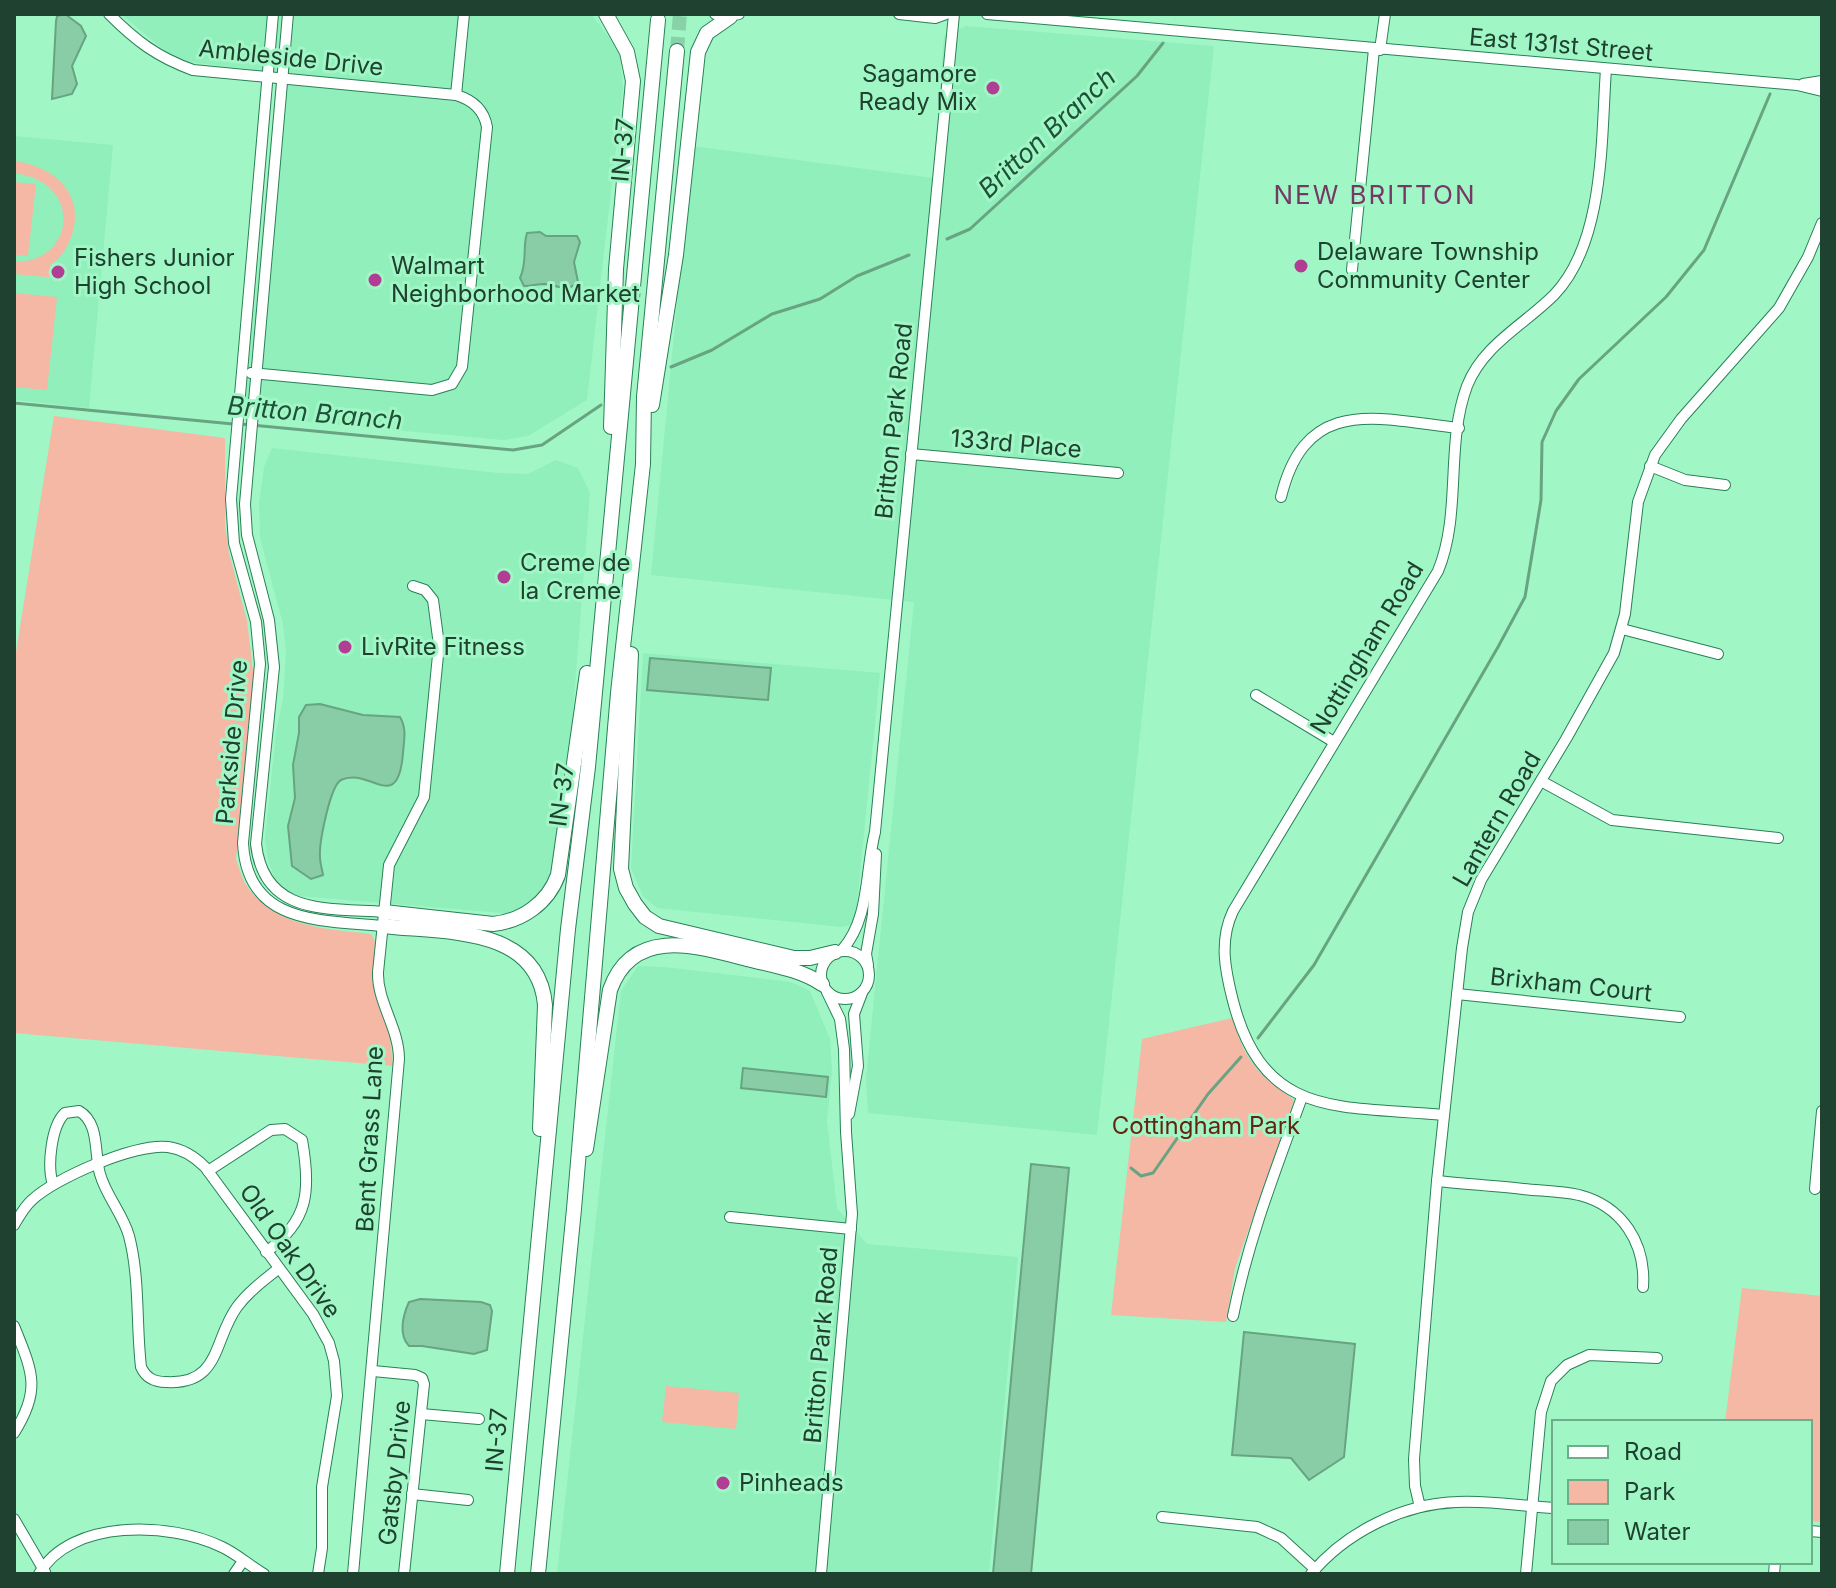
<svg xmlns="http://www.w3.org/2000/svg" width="1836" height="1588" font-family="Inter,sans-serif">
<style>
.built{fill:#90efba}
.green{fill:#f4b8a5}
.water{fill:#88cda6;stroke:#68a382;stroke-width:2}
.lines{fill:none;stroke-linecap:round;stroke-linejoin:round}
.stream{stroke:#68a382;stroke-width:3}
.highway-tunnel{stroke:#87d2a8;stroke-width:14;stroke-dasharray:14 7;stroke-linecap:butt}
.minor-casing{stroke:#288157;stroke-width:12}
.highway-casing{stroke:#288157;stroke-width:16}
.minor{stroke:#fff;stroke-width:10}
.highway{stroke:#fff;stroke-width:14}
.poi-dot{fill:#b13d95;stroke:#a1f6c6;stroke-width:3}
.labels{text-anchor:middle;stroke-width:6;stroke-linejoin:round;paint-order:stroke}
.street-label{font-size:24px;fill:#1e422f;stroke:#a1f6c6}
.poi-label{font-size:24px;fill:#1e422f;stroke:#a1f6c6;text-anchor:start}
.park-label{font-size:24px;fill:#642510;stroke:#a1f6c6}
.water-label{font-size:26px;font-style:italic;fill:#1e5238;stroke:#a1f6c6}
.neighbourhood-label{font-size:26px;letter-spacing:2px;fill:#743964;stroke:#a1f6c6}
</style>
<rect width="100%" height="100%" fill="#a1f6c6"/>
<g class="built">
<path d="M121,14H591L619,50L623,88L587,400L528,436L503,440L244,416L277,72L187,62L165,51Z"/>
<path d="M966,26L1214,46L1097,1135L868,1113L866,1078L914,602L651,575L692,146L933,178L944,36Z"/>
<path d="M14,136L113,145L89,408L14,400Z"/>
<path d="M272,448L498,473L528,474L556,460L578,468L590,493L571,738L551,882L547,891L514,914L298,896L285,890L275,879L268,861L265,839L276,732L283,699L286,652L283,624L260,538L259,503L264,467Z"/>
<path d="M643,653L880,673L855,924L841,927L657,908L643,896L631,868Z"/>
<path d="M638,966L664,967L791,982L810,991L830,1039L832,1071L827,1121L837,1208L867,1244L1018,1257L989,1574H557L621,991Z"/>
</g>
<g class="green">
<path d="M14,161C55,166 88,196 70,240C65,251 60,259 50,265L59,266L58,278L14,274V262C76,263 84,181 14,173Z"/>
<path d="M14,182L36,184L28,256L14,255Z"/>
<path d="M14,293L57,297L47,390L14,387Z"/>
<path d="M54,416L225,438V525L229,553L247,621L254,679L236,859C239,867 241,876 245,883C271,927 327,929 371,934L376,944L373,986L389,1030L393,1066L14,1033V664Z"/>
<path d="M1232,1018C1247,1064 1256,1072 1294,1100L1235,1268L1226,1322L1111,1315L1142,1039Z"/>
<path d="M1742,1288L1822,1296V1522L1810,1521V1422H1725Z"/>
<path d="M666,1386L739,1393L736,1429L662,1422Z"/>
</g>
<g class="water">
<path d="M65,14L81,26L86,36L72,66L77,84L72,94L52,99L56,21L57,16Z"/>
<path d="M540,232L546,236H577L580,242L574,262L578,282C565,294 560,285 545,284C538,284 531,286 524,286L520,278C528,260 522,249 527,233Z"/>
<path d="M650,658L771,668L768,700L647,690Z"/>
<path d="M320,704L363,715L400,717C407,729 404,740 403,753C398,816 369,766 341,780C330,786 319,843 320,857C320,863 322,869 323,875L311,879L292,866L288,826L295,798L293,765L299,733V717L306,705Z"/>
<path d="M743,1068L828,1077L826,1097L741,1088Z"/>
<path d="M1031,1164L1069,1168L1031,1574H993Z"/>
<path d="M420,1299L481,1302L490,1305L492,1311L487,1350L474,1354L422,1346H409C398,1335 403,1315 409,1302Z"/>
<path d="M1244,1332L1355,1344L1344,1457L1309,1480L1291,1458L1232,1455Z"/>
</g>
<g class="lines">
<g class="stream">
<path d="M947,239L970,229L1137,76L1163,43"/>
<path d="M671,367L712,350L772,314L820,299L857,276L909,255"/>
<path d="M14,403L233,424"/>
<path d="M241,424L513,450L542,445L601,405"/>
<path d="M1258,1038L1314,965L1498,647L1525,597L1541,500L1542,442L1556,411L1579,379L1666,297L1704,250L1770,94"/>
<path d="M1131,1168L1141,1176L1153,1173L1208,1094L1241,1057"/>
</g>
<path class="highway-tunnel" d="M677,51L680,14"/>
<defs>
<g id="minor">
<path d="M109,14C136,41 157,57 193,70L456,95C473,100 484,110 487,127L462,367L452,384L432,390L251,373"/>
<path d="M273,14L231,499L234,543L256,622L260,664L243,843C247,925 321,920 383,926"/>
<path d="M288,14L245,504L247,535L269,620L274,667L256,844C264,916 328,908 384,912"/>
<path d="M715,14L725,17L739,14"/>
<path d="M899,14L935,18L946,14"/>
<path d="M987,14L1797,85L1822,91"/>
<path d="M1380,50L1385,14"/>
<path d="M1803,84L1822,81"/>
<path d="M456,95L464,14"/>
<path d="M1352,270L1374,49"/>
<path d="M911,454L1118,473"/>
<path d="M1650,466L1685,480L1725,485"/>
<path d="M1281,497C1306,394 1378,419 1459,428"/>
<path d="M1622,629L1718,654"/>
<path d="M1256,695L1334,742"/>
<path d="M1541,781L1612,820L1778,838"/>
<path d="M842,950C870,919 865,871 875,832L954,14"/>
<circle cx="845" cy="975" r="24"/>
<path d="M868,965L866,954L873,914L876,854"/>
<path d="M1457,994L1680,1017"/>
<path d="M849,1114L858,1066L854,1014L862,993"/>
<path d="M1444,1115C1342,1105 1264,1121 1233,1001C1225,970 1219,941 1233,911L1438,571C1462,513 1445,445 1467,386C1483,345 1524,325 1554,295C1605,242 1601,139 1606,69"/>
<path d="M208,1171L271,1130L285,1129L302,1140C311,1190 309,1221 266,1252"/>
<path d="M1437,1181C1466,1184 1495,1186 1523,1189C1542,1191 1561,1191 1579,1195C1622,1206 1646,1243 1643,1287"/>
<path d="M53,1184C47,1167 51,1126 65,1113L79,1111C100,1123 94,1154 100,1174C106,1196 123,1214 129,1236C140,1278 136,1324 141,1367C146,1378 154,1382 166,1382C221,1385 213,1340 237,1307C248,1292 264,1280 278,1269"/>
<path d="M1815,1189L1822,1111"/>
<path d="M730,1217L851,1229"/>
<path d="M14,1225C19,1217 24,1207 32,1200C55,1178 136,1143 168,1147C183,1149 195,1157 205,1167L313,1314L329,1343L334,1361L337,1396L322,1487V1548L318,1574"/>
<path d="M1233,1316C1248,1240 1276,1169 1302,1097"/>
<path d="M14,1326C32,1371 42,1389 14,1433"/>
<path d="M373,1371L415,1375L422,1378L424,1384L404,1574"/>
<path d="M421,1414L479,1419"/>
<path d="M412,1494L468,1500"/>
<path d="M1420,1507L1415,1486L1414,1459L1437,1181L1462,948L1468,912L1481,880L1566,739L1614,653L1625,614L1638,502L1655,455L1681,419L1779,308L1808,257L1822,223"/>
<path d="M1162,1517L1257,1527L1281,1538L1315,1569"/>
<path d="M14,1519L45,1572"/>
<path d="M1810,1531L1822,1532"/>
<path d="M39,1574C71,1518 171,1522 222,1547C237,1554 250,1566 264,1574"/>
<path d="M234,1574L243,1561"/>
<path d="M353,1574L399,1059C399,1028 377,1002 378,972L389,865L424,797L439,645L433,600L425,590L413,586"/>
<path d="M821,1574L852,1214L846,1132L844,1049L840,1019L827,992"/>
<path d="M1311,1574C1345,1533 1402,1504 1456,1502C1488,1500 1522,1506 1554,1508"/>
<path d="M1526,1574L1541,1412L1551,1381L1567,1365L1589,1355L1657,1358"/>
<path d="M1774,1574L1775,1562"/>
</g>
<g id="highway">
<path d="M606,14L627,52L633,81L616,269L611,427"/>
<path d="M652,405L676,255L698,52L707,33L730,17"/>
<path d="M631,654L621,869L626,888L635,904L645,917L659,926L794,958H810L835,952"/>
<path d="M384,912L493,924C522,921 548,903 558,875L587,673"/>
<path d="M383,926C443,933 538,925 545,1005L540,1129"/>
<path d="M586,1149L610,990C633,924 701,947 751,960C776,966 801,970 822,984"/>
<path d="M507,1574L568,929L588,767L658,20"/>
<path d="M538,1574L574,1209L618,693L643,464L644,397L677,51"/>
</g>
</defs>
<use href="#minor" class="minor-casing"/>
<use href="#highway" class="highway-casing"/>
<use href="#minor" class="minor"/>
<use href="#highway" class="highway"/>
</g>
<g class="poi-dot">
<circle cx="993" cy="88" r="8"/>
<circle cx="1301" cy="266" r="8"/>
<circle cx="58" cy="272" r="8"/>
<circle cx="375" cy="280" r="8"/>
<circle cx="504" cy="577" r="8"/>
<circle cx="345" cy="647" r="8"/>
<circle cx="723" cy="1483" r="8"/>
</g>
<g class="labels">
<g class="street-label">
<text transform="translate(1561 45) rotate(5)" y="8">East 131st Street</text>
<text transform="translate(291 58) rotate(6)" y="8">Ambleside Drive</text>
<text transform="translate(623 150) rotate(-85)" y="8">IN-37</text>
<text transform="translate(894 421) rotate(-84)" y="8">Britton Park Road</text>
<text transform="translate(1016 444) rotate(5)" y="8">133rd Place</text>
<text transform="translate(1367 648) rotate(-59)" y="8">Nottingham Road</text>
<text transform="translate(232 742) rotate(-85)" y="8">Parkside Drive</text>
<text transform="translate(562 795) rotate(-83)" y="8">IN-37</text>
<text transform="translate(1497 819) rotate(-60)" y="8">Lantern Road</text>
<text transform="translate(1571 985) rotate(6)" y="8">Brixham Court</text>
<text transform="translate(370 1139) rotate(-87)" y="8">Bent Grass Lane</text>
<text transform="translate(290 1251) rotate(55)" y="8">Old Oak Drive</text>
<text transform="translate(821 1345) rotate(-85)" y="8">Britton Park Road</text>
<text transform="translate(497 1440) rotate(-85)" y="8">IN-37</text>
<text transform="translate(395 1473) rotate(-84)" y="8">Gatsby Drive</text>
</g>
<g class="poi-label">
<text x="977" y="82" text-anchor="end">Sagamore<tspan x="977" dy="28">Ready Mix</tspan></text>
<text x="1317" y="260">Delaware Township<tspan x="1317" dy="28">Community Center</tspan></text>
<text x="74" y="266">Fishers Junior<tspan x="74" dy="28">High School</tspan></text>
<text x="391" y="274">Walmart<tspan x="391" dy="28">Neighborhood Market</tspan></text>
<text x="520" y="571">Creme de<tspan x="520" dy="28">la Creme</tspan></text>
<text x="361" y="655">LivRite Fitness</text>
<text x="739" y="1491">Pinheads</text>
</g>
<g class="park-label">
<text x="1206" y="1134">Cottingham Park</text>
</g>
<g class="water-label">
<text transform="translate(1047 133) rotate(-43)" y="9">Britton Branch</text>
<text transform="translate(315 413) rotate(5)" y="9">Britton Branch</text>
</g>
<g class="neighbourhood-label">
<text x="1375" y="204">NEW BRITTON</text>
</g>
</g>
<rect width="1836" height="1588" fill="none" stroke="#1e422f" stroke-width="32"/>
<rect x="1552" y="1420" width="260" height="144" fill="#a1f6c6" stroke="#6dae8a" stroke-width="2"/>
<rect x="1568" y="1446" width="40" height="12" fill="#ffffff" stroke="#6dae8a" stroke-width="2"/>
<text x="1624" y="1460" font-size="24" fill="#1e422f">Road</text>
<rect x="1568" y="1480" width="40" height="24" fill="#f4b8a5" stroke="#6dae8a" stroke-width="2"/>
<text x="1624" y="1500" font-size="24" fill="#1e422f">Park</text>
<rect x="1568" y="1520" width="40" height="24" fill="#88cda6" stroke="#6dae8a" stroke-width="2"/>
<text x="1624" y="1540" font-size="24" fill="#1e422f">Water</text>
</svg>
